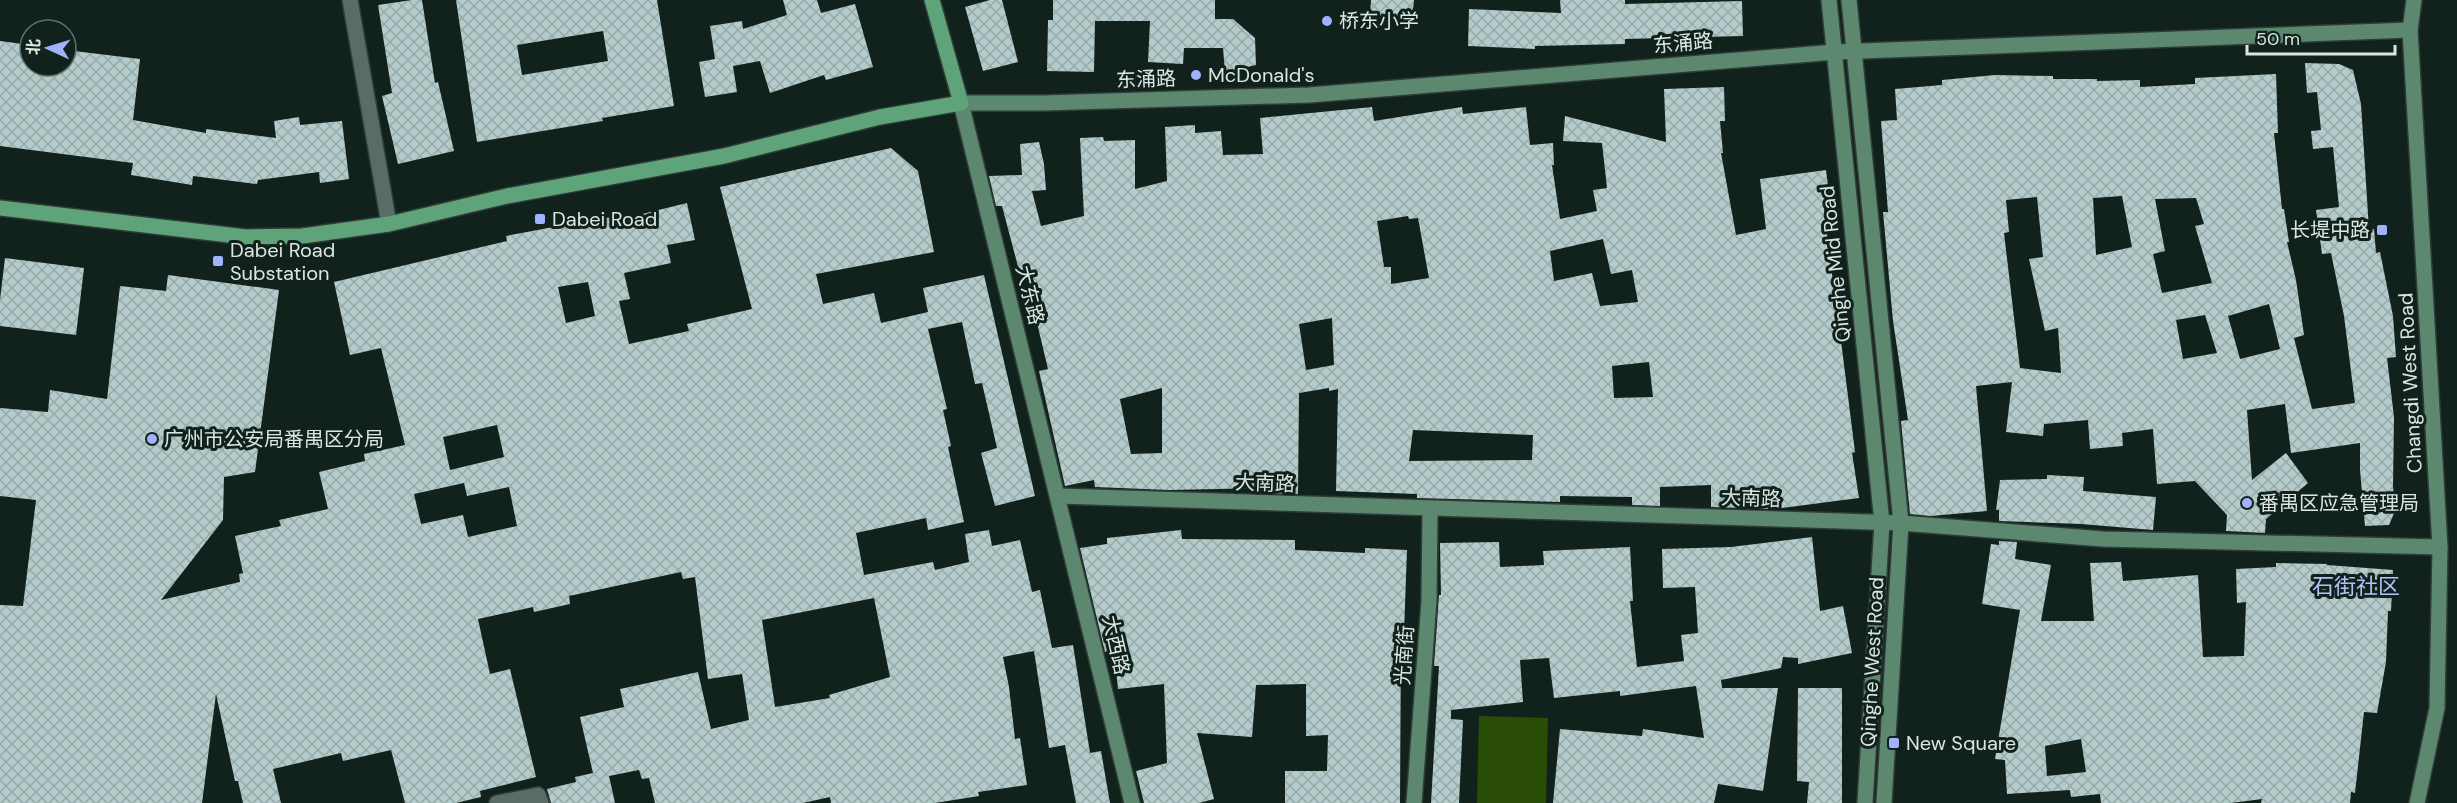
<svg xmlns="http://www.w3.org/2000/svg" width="2457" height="803" font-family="'DM Sans','Noto Sans SC',sans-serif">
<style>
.grass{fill:#2a4d05}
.building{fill:url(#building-cross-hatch);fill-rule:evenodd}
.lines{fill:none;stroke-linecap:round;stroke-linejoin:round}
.street-casing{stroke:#303c38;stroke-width:18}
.secondary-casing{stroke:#303c38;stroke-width:18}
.primary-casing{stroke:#303c38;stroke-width:18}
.street{stroke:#596c66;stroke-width:15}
.secondary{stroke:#5c8870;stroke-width:15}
.primary{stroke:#5fa37a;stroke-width:15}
.poi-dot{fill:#a1b2fd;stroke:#11221d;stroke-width:2}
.labels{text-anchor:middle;stroke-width:6;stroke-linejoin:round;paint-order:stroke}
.poi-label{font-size:20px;fill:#dbe6e2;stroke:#11221d;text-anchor:start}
.street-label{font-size:20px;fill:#dbe6e2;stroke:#11221d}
.quarter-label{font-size:22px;fill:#b3c1f8;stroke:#11221d}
</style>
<defs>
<pattern id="building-cross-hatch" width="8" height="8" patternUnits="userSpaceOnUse" patternTransform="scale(1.5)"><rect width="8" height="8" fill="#b3cbca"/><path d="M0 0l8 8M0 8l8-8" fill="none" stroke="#97aaa8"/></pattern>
</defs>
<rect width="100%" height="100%" fill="#11221d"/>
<path class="grass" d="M1479,716L1548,718L1546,803H1477Z"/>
<g class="building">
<path d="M412,0H422L435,83L438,82L454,151L398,164L382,96L392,93L378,5Z"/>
<path d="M456,0H657L674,106L602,118L603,121L477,142ZM603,31L608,61L522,75L517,45Z"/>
<path d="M783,0H817L821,13L855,4L873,67L826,80L824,75L770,93L760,61L733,66L737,92L705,97L699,62L715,59L710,26L742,21L743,29L787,15Z"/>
<path d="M990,0H1002L1018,62L983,71L965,7Z"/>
<path d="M1053,0H1215V19H1233L1255,38L1256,65L1225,72L1223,48H1184L1183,64L1148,62L1150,21H1095L1094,72L1047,71L1048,20H1053Z"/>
<path d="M1371,0H1414L1412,19L1370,15Z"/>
<path d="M1560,0H1625V4L1742,1L1743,36L1625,39V44L1535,46V49L1468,46L1469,9L1561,13Z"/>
<path d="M0,41L30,45V66H66V50L140,59L133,120L206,133V129L276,138L274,121L299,117L300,125L342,121L349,179L320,183L319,172L258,180L257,184L193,176L192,185L131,175L133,163L0,146Z"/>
<path d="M2305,63L2339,64L2353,70L2361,104L2369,230L2374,229L2376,253L2380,252L2393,316L2396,357L2387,358L2394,417L2393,486L2395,511L2389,525L2365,526L2360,470V443L2291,453L2285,404L2247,410L2252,480L2286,453L2308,483L2266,519L2265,533L2226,531L2227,515L2195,481L2157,484L2153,429L2122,433L2123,446L2090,449L2088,420L2044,424L2043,436L2006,432L2012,382L1976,386L1987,511L1931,516L1910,514L1901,421L1908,420L1893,321L1883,212H1888L1881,121L1897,120L1895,89L1942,85V80L1995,75L2053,76V79H2097V81L2140,80V87L2195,84V78L2276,74L2278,133H2274L2282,209H2284L2289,242H2287L2296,280L2304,335L2294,338L2312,409L2355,403L2344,316L2331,253L2322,254L2316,210L2339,207L2333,147L2313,149L2311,131L2321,130L2317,92L2307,93ZM2122,196L2132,247L2096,255L2093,198ZM2037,197L2043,257L2029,259L2045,331L2058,328L2061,373L2020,368L2004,233L2009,232L2006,200ZM2196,198L2204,224L2195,226L2212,283L2162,293L2153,254L2165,251L2155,199ZM2269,304L2280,349L2240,359L2228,316ZM2205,315L2217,353L2183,359L2176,320Z"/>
<path d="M1724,87L1725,121H1720L1723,153H1721L1736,235L1766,229L1760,179L1826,170L1831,209H1824L1834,290L1842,289L1847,333H1840L1855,452L1852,453L1859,498L1774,509L1711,507V485L1660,487V506L1632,505V497L1560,496V502L1417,498V494L1336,491L1338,389L1329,391V388L1299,393L1298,494L1266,493V488L1169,490L1095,487L1094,480L1065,486L1039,371L1048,369L1026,277L1021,278L1002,206H996L989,176L1022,175L1020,144L1039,142L1044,164L1046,190L1032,191L1041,226L1084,216L1080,138L1103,137L1104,141L1135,140V189L1167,181L1165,127L1195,125V133L1221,131L1223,155L1263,154L1260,118L1372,107L1374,121L1462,107L1463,114L1526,107L1530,145L1553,143L1554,165H1552L1560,219L1597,211L1593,190L1607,188L1602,143L1563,141L1565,116L1666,142L1664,89ZM1408,216L1409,219L1418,218L1429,278L1391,284V267H1384L1377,221ZM1603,239L1611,274L1632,270L1638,302L1600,306L1592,273L1554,281L1550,251ZM1332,318L1334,365L1306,370L1299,324ZM1649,362L1653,397L1614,398L1612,366ZM1162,388V453L1131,454L1120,399ZM1413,430L1533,435L1532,460L1409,461Z"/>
<path d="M891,148L918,171L934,252L816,274L823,304L874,293L881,323L928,312L923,288L984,275L1035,496L995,506L981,453L997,448L982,383L975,384L962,322L928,329L947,409L943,410L951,446L948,447L964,522L928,530L926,518L856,533L864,575L933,562L935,570L969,562L965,534L989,530L992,546L1020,540L1032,592L1040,590L1052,648L1073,645L1090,753L1101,751L1110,803H1076L1065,745L1049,748L1034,651L1003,657L1009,687L1015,739L1020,738L1027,785L978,792L979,796L935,803H831L830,797L803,803H655L649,778L642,779L639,770L609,776L615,803H551L547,789L576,782L575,777L593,773L580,717L624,707L620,689L698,672L711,729L749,720L742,674L708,679L695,577L683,579L681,572L569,596L570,604L534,612L533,607L478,619L490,674L510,669L536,777L480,791L481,797L456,803H405L391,750L343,761L341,753L273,769L281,803H243L238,781H235L216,694L202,803H0V605L23,606L36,500L0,496V408L48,412L50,390L107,399L120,286L166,291L168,275L279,290L255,472L224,477L223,520L161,600L240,582L239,574L243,573L235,536L281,526L279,520L328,509L319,472L365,461L364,454L405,445L381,348L350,355L334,282L507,241L506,236L575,223L625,215L626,218L687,203L695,240L667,245L671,263L624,273L630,299L619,301L629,344L689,331L687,324L752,309L720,187ZM588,282L595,316L566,323L558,287ZM497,425L504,457L450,470L443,437ZM464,483L467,496L509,487L517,526L468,537L463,515L421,524L414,494ZM874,598L890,677L829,695L830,698L775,707L762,620Z"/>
<path d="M5,258L84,268L76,335L0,326V300Z"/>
<path d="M2047,475L2084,477L2083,491L2156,497L2153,530L2081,524L1999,521V510H1996L2000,480L2047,479Z"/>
<path d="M1181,530L1182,539L1295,540V550L1365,553V548L1407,550L1404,632H1401L1400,803H1285V771H1327L1328,735L1306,736V684L1256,685L1252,737L1197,733L1214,799L1199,803H1144L1136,771L1167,763L1164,684L1118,689L1114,650L1105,652L1080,548L1107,544V538Z"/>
<path d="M1812,537L1820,611L1843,606L1852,653L1798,664V658L1783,657L1781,668L1721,680L1722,688H1778L1763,791L1718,784L1714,803H1553L1560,729L1642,736L1643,729L1704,738L1696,686L1620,696V691L1554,698L1549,658L1520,660L1523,702L1451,710V719L1463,720L1459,803H1431L1439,666H1434L1439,595H1441L1440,543L1499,542L1500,567L1544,565L1543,551L1630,547L1633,601H1630L1637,667L1684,661L1681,635L1698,633L1695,587L1663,588L1662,549L1731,547Z"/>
<path d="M1999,541L2017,542L2015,559L2051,565L2041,621H2094L2090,563L2121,562L2123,581L2198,575L2203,657L2244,656L2246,602L2237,603L2236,569L2276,567V563L2327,564V565L2393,570L2391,611H2388L2386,662L2377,713L2364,712L2355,793L2351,792L2350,803H2261L2262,799L2231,803H2101L2100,794L2071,797L2070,790L2007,794L2005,760L1995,759L2020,610L1982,604L1991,544L1999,545ZM2081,739L2086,772L2047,776L2045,746Z"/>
<path d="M1798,688H1842V803H1807L1809,782L1797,781Z"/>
</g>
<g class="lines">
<defs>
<g id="street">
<path d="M350,0L389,224"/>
<path d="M497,803L538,795L541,803"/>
</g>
<g id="secondary">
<path d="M1829,0L1882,523L1865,803"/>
<path d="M1849,0L1901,523L1884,803"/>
<path d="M2414,0L2410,30L2440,547L2437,708L2417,803"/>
<path d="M1059,496L1901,523L2103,539L2440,547"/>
<path d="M1132,803L961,103H1043L1309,95L1835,52L2410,30"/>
<path d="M1414,803L1429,601L1430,509"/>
</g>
<path id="primary" d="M0,208L246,237L302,236L389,224L507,196L724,156L880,117L961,103L932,0"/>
</defs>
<use href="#street" class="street-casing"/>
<use href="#secondary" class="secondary-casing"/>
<use href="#primary" class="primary-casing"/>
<use href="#street" class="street"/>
<use href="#secondary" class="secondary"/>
<use href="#primary" class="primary"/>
</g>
<g class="poi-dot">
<circle cx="1327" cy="21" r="6"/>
<circle cx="1196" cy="75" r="6"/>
<rect x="534" y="213" width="12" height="12" rx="3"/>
<rect x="2376" y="224" width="12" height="12" rx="3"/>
<rect x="212" y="255" width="12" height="12" rx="3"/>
<circle cx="152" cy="439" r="6"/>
<circle cx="2247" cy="503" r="6"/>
<rect x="1888" y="737" width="12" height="12" rx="3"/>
</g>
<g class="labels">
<g class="poi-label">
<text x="1339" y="28">桥东小学</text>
<text x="1208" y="82">McDonald's</text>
<text x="552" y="226">Dabei Road</text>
<text x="2370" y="237" text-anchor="end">长堤中路</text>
<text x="230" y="257">Dabei Road<tspan x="230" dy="23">Substation</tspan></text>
<text x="164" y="446">广州市公安局番禺区分局</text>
<text x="2259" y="510">番禺区应急管理局</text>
<text x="1906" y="750">New Square</text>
</g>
<g class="street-label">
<text transform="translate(1683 43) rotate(-5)" y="7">东涌路</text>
<text transform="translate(1146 79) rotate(-2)" y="7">东涌路</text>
<text transform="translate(1835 264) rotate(-96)" y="7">Qinghe Mid Road</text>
<text transform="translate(1030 295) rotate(76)" y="7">大东路</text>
<text transform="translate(2410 383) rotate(-93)" y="7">Changdi West Road</text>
<text transform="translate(1265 483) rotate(2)" y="7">大南路</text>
<text transform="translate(1751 498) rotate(2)" y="7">大南路</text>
<text transform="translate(1116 645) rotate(77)" y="7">大西路</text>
<text transform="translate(1404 655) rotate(-86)" y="7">光南街</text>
<text transform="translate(1872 662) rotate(-87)" y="7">Qinghe West Road</text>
</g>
<g class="quarter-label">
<text x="2356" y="594">石街社区</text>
</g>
</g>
<g transform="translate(48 48) rotate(274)"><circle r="28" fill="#11221d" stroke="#62706c" stroke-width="1.5"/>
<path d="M0-4.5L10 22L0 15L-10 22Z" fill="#a1b2fd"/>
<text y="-9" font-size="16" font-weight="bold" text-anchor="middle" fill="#dbe6e2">北</text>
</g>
<path d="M2247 45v9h148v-9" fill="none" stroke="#dbe6e2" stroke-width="3"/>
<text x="2256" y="45" font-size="18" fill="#dbe6e2" stroke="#11221d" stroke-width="4.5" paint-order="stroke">50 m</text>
</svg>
